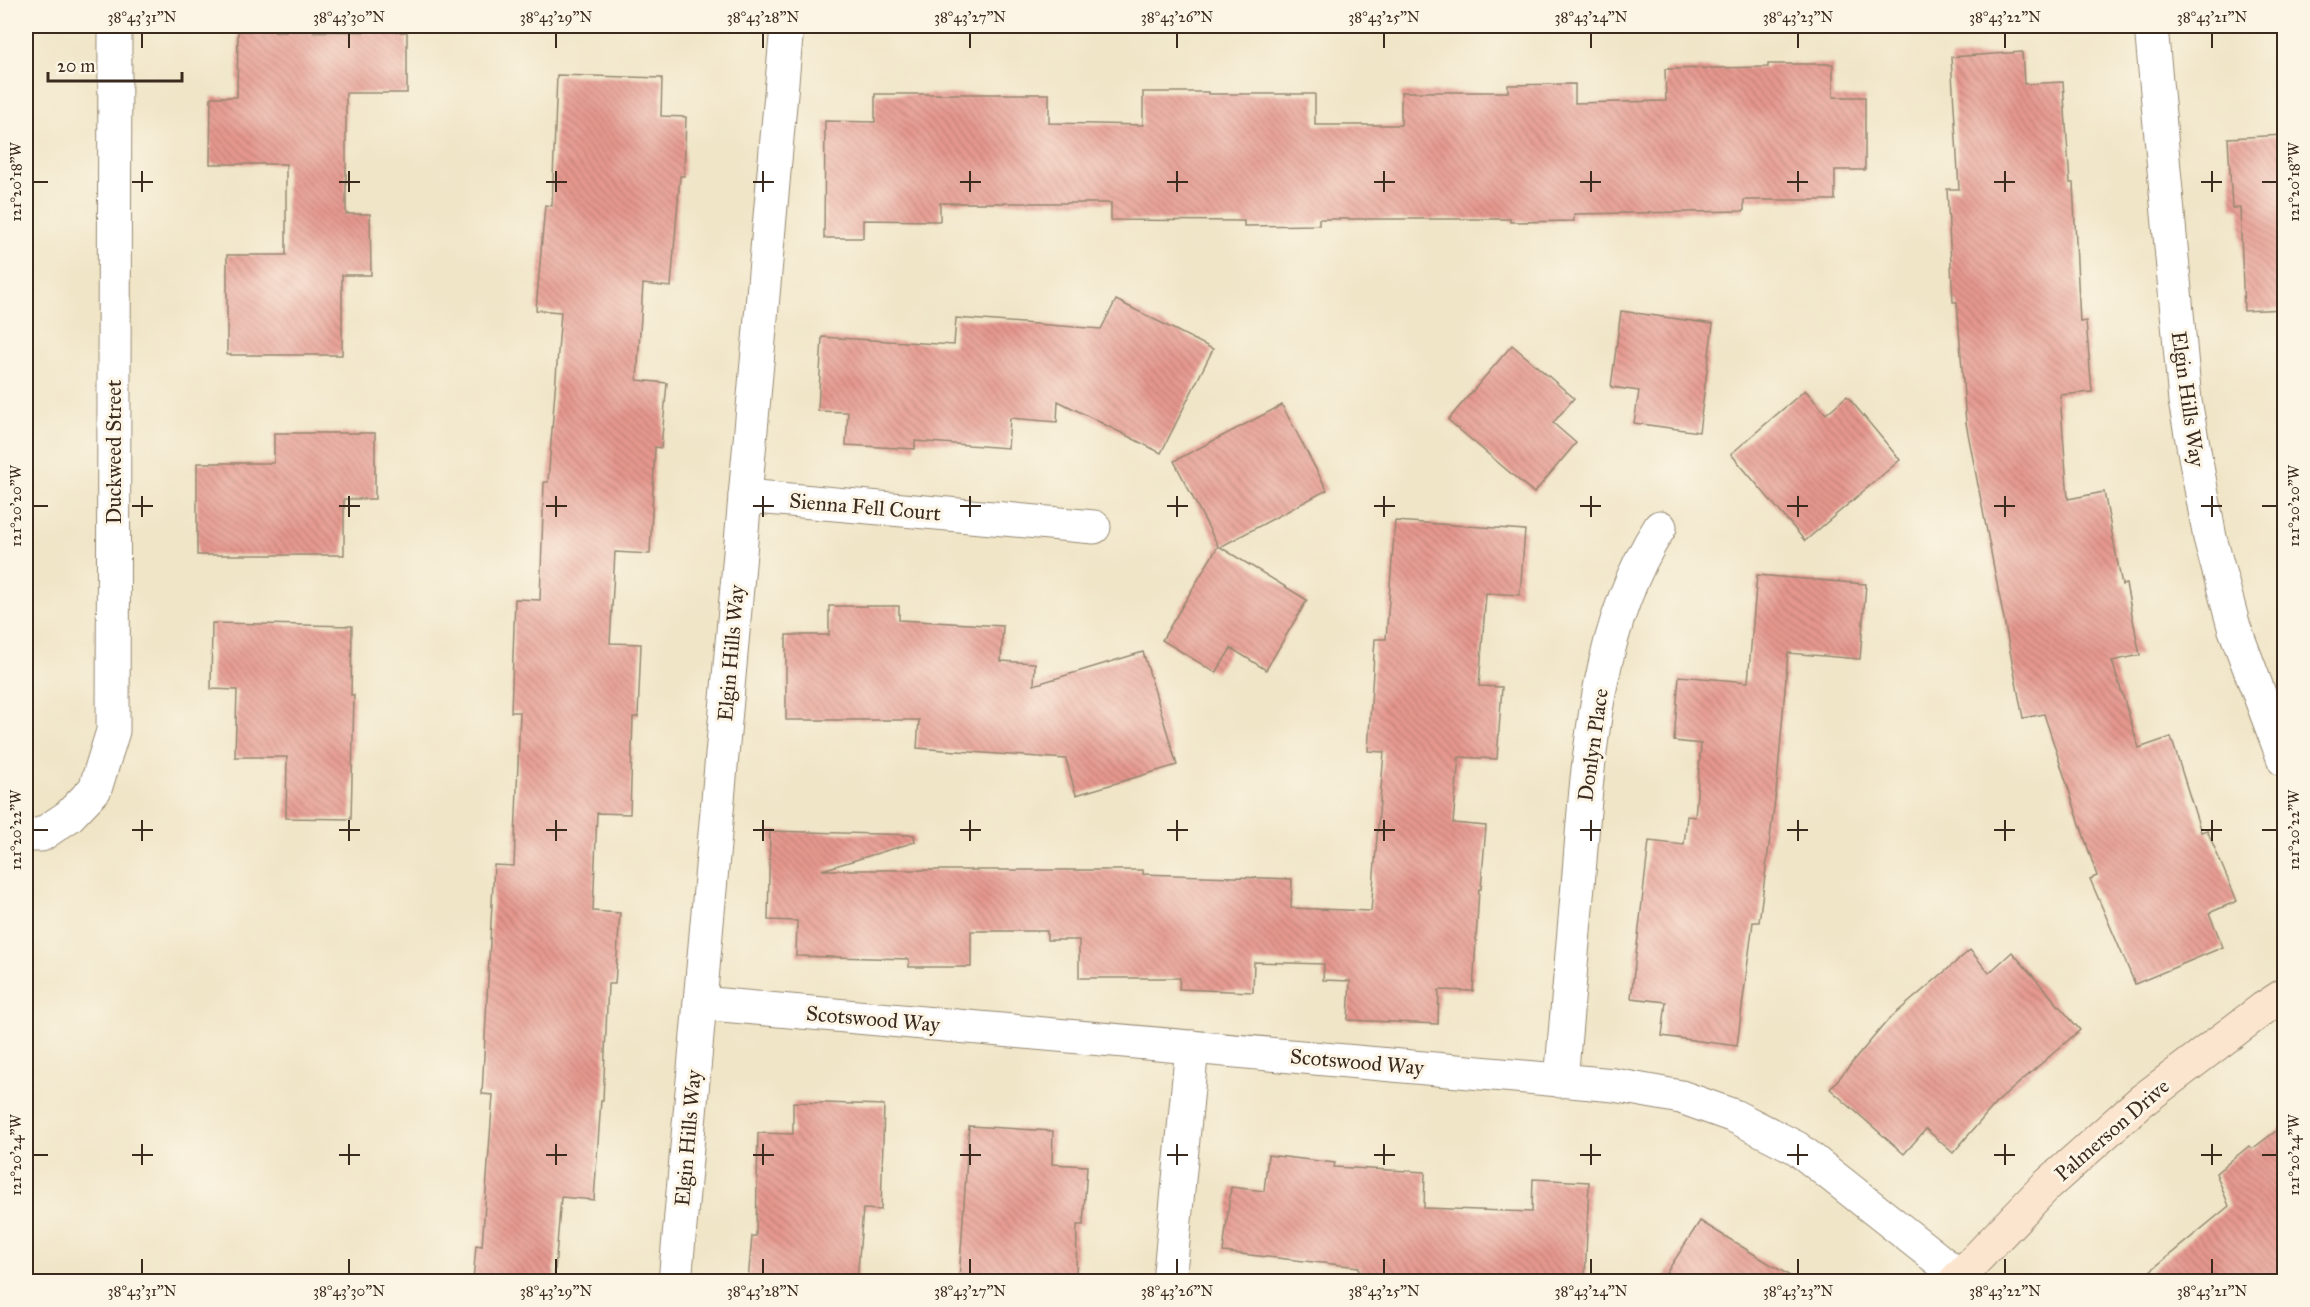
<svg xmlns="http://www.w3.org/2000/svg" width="2310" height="1307" font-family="'IM FELL Great Primer',serif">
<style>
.building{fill:url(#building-back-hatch)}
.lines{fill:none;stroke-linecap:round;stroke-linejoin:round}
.street-casing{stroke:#968872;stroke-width:35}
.secondary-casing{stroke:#968872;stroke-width:35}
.street{stroke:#fff;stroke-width:33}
.secondary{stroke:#fbe5cf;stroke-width:33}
.ticks{fill:none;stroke:#3b2a1e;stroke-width:2}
.labels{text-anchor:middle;stroke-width:6;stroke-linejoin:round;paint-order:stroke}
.street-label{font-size:21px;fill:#3b2a1e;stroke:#fcf5e5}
.neatline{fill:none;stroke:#3b2a1e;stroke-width:2}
.ticks-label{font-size:15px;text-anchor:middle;fill:#3b2a1e}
</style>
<defs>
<pattern id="building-back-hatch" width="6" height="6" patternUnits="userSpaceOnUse" patternTransform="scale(1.5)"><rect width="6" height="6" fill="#e6988e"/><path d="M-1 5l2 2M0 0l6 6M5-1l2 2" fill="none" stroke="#bc7c73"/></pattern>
</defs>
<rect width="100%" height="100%" fill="#fcf5e5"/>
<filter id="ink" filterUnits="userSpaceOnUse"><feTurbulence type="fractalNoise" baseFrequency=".0167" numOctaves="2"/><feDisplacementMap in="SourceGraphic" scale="12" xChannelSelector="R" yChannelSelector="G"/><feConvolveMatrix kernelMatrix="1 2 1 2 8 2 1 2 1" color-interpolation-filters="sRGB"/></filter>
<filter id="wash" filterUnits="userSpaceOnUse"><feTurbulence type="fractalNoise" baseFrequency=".008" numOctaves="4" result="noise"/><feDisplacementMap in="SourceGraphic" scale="24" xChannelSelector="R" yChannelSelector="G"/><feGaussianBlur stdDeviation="1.35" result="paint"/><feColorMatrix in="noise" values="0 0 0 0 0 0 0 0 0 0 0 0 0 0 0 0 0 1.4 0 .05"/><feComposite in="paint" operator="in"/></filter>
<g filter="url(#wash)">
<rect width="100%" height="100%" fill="#f0e5c7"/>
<g id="blocks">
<g class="building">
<path d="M238,31L407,32V93H346V214H370L371,275H342V355H227V255H286V164H210L211,97H237Z"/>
<path d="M2022,52L2024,84L2063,82L2070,183H2073L2080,322L2086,321L2092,392L2060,395L2068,499L2104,492L2122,585L2126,584L2140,655L2112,661L2139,748L2171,737L2201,832L2207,830L2237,901L2209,913L2223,947L2135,984L2090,879L2097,876L2044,714L2023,718L1966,423L1957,302H1953L1947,189H1959L1951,57Z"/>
<path d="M1768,64H1833V97H1865V170H1835V200H1744V211L1574,214V221L1510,222V219H1319V225L1244,226V221L1111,220V203H940V221L863,220V238H824L825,121L875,122V94H1049V123L1143,125V92H1208V94H1315V125H1401V92H1508V85L1575,84V103L1666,101L1665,69L1768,67Z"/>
<path d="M557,75L662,78L661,116L686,117L684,176H680L671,287L643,284L637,380L667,383L661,448L655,447L650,554L615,552L610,643L641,644L638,717H633L630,814L597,813L593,911L620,913L615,984H608L603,1100H601L594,1200L561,1197L554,1281H473L476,1245L482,1246L493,1095L482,1094L494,865L514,866L520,712H511L515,599L540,600L544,482H548L561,312L536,310L545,205L552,206Z"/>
<path d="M2284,135V309L2244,311L2240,208H2232L2228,138Z"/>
<path d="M1116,300L1213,349L1161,453L1058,401L1057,422L1010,418L1008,448L915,441V449L846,445L848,412L818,411L822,337L954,345L956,318L1101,329Z"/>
<path d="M1621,311L1713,324L1699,432L1634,423L1639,391L1611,387Z"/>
<path d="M1512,345L1574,398L1553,423L1576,443L1534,493L1448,420Z"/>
<path d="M1805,390L1826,414L1847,396L1900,460L1805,541L1731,454Z"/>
<path d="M1282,405L1327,490L1220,547L1307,600L1266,670L1231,648L1216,673L1162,640L1218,546L1174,461Z"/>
<path d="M274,433H375V499H344V555H197V463H274Z"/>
<path d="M1395,521L1525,530L1520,595L1486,593L1479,686L1502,687L1497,759L1459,757L1453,823L1486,826L1481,889H1479L1473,991L1439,990L1438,1024L1348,1020L1350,981L1323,980L1324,964L1254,962L1253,992L1179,989L1180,978H1079V940H1047V931H971V967H909V959L796,956L797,921L768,920L770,831L914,835L915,842L822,870H1143V874L1292,879L1291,908L1371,911L1384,752L1368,751L1375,639H1386Z"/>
<path d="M1757,575L1866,584L1860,659L1788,653L1777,784L1759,922H1753L1737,1046L1662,1036L1666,1002L1631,998L1649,841L1684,845L1687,816L1695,817L1701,744L1674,741L1679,676L1748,682Z"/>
<path d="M829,606H899V620L1003,626L1001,661L1035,663L1034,685L1143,652L1177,765L1076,795L1066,759L917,748L919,720H786V635H829Z"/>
<path d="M212,623L352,626L351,695H354L351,819L286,818L287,757H235L237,690L211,689Z"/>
<path d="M1970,950L1989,973L2012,952L2080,1030L1996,1103L1953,1153L1926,1129L1904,1154L1830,1089L1888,1020Z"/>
<path d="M793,1102L884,1105L881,1210L863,1209L857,1281H748L752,1236H756L758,1133L793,1134Z"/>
<path d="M2284,1125V1281H2138L2229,1206L2216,1173L2249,1146L2252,1149Z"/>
<path d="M969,1126L1053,1131L1052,1164L1087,1166L1083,1225H1077L1076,1281H959Z"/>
<path d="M1268,1155L1335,1163L1334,1167L1425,1172L1424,1208L1532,1212L1533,1179L1589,1182L1585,1281L1452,1278V1281H1358L1359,1267L1223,1252L1231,1187L1264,1191Z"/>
<path d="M1700,1221L1798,1281H1661Z"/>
</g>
</g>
</g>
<g filter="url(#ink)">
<use href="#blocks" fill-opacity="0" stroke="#968872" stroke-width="1.5"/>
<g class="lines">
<defs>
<g id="street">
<path d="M2151,26L2185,401L2210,538L2234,627L2284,760"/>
<path d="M745,496L1094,527"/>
<path d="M26,835H41L69,816L95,789L113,731L115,26"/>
<path d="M700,1003L1614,1085L1681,1097L1734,1116L1797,1148L1959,1276"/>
<path d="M1561,1081C1567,1011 1573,942 1579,873C1588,758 1596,626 1660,527"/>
<path d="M675,1282L787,26"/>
<path d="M1169,1282L1192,1047"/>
</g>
<path id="secondary" d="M1954,1282L2046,1186L2140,1102L2264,1008L2284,995"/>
</defs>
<use href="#street" class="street-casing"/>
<use href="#secondary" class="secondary-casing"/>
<use href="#street" class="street"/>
<use href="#secondary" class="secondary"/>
</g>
</g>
<path class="ticks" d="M142,33V48M349,33V48M556,33V48M763,33V48M970,33V48M1177,33V48M1384,33V48M1591,33V48M1798,33V48M2005,33V48M2212,33V48M142,171V192M349,171V192M556,171V192M763,171V192M970,171V192M1177,171V192M1384,171V192M1591,171V192M1798,171V192M2005,171V192M2212,171V192M33,182H48M132,182H153M339,182H360M546,182H567M753,182H774M960,182H981M1167,182H1188M1374,182H1395M1580,182H1601M1787,182H1808M1994,182H2015M2201,182H2222M2262,182H2277M142,496V517M349,496V517M556,496V517M763,496V517M970,496V517M1177,496V517M1384,496V517M1591,496V517M1798,496V517M2005,496V517M2212,496V517M33,506H48M132,506H153M339,506H360M546,506H567M753,506H774M960,506H981M1167,506H1188M1374,506H1395M1580,506H1601M1787,506H1808M1994,506H2015M2201,506H2222M2262,506H2277M142,820V841M349,820V841M556,820V841M763,820V841M970,820V841M1177,820V841M1384,820V841M1591,820V841M1798,820V841M2005,820V841M2212,820V841M33,830H48M132,830H153M339,830H360M546,830H567M753,830H774M960,830H981M1167,830H1188M1374,830H1395M1580,830H1601M1787,830H1808M1994,830H2015M2201,830H2222M2262,830H2277M142,1144V1165M349,1144V1165M556,1144V1165M763,1144V1165M970,1144V1165M1177,1144V1165M1384,1144V1165M1591,1144V1165M1798,1144V1165M2005,1144V1165M2212,1144V1165M33,1155H48M132,1155H153M339,1155H360M546,1155H567M753,1155H774M960,1155H981M1167,1155H1188M1374,1155H1395M1580,1155H1601M1787,1155H1808M1994,1155H2015M2201,1155H2222M2262,1155H2277M142,1259V1274M349,1259V1274M556,1259V1274M763,1259V1274M970,1259V1274M1177,1259V1274M1384,1259V1274M1591,1259V1274M1798,1259V1274M2005,1259V1274M2212,1259V1274"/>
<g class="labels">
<g class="street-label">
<text transform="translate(2188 399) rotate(82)" y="7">Elgin Hills Way</text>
<text transform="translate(114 452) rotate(-90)" y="7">Duckweed Street</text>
<text transform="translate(865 507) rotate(5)" y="7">Sienna Fell Court</text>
<text transform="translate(731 653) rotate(-85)" y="7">Elgin Hills Way</text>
<text transform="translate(1593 745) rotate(-82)" y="7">Donlyn Place</text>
<text transform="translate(873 1019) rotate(5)" y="7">Scotswood Way</text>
<text transform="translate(1357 1062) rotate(5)" y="7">Scotswood Way</text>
<text transform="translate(2112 1130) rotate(-41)" y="7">Palmerson Drive</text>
<text transform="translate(688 1138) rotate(-85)" y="7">Elgin Hills Way</text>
</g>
</g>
<rect width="2310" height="1307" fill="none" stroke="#fcf5e5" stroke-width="66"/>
<path d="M48 72v9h134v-9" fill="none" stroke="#3b2a1e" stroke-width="3"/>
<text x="57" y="72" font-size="18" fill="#3b2a1e" stroke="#fcf5e5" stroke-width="4.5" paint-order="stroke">20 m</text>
<rect x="33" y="33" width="2244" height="1241" class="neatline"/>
<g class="ticks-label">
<text x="142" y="22">38°43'31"N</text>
<text x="349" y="22">38°43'30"N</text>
<text x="556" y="22">38°43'29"N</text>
<text x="763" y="22">38°43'28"N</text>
<text x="970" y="22">38°43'27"N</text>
<text x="1177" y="22">38°43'26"N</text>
<text x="1384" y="22">38°43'25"N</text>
<text x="1591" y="22">38°43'24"N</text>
<text x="1798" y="22">38°43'23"N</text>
<text x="2005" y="22">38°43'22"N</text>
<text x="2212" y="22">38°43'21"N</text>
<text transform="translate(2294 182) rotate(-90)" y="5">121°20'18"W</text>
<text transform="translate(16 182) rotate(-90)" y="5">121°20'18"W</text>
<text transform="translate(2294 506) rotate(-90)" y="5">121°20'20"W</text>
<text transform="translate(16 506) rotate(-90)" y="5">121°20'20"W</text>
<text transform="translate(2294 830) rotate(-90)" y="5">121°20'22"W</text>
<text transform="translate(16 830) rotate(-90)" y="5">121°20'22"W</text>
<text transform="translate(2294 1155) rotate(-90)" y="5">121°20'24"W</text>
<text transform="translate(16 1155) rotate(-90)" y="5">121°20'24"W</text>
<text x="142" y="1296">38°43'31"N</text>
<text x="349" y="1296">38°43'30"N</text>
<text x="556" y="1296">38°43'29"N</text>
<text x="763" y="1296">38°43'28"N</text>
<text x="970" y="1296">38°43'27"N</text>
<text x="1177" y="1296">38°43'26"N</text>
<text x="1384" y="1296">38°43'25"N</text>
<text x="1591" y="1296">38°43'24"N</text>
<text x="1798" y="1296">38°43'23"N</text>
<text x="2005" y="1296">38°43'22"N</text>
<text x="2212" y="1296">38°43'21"N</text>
</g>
</svg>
